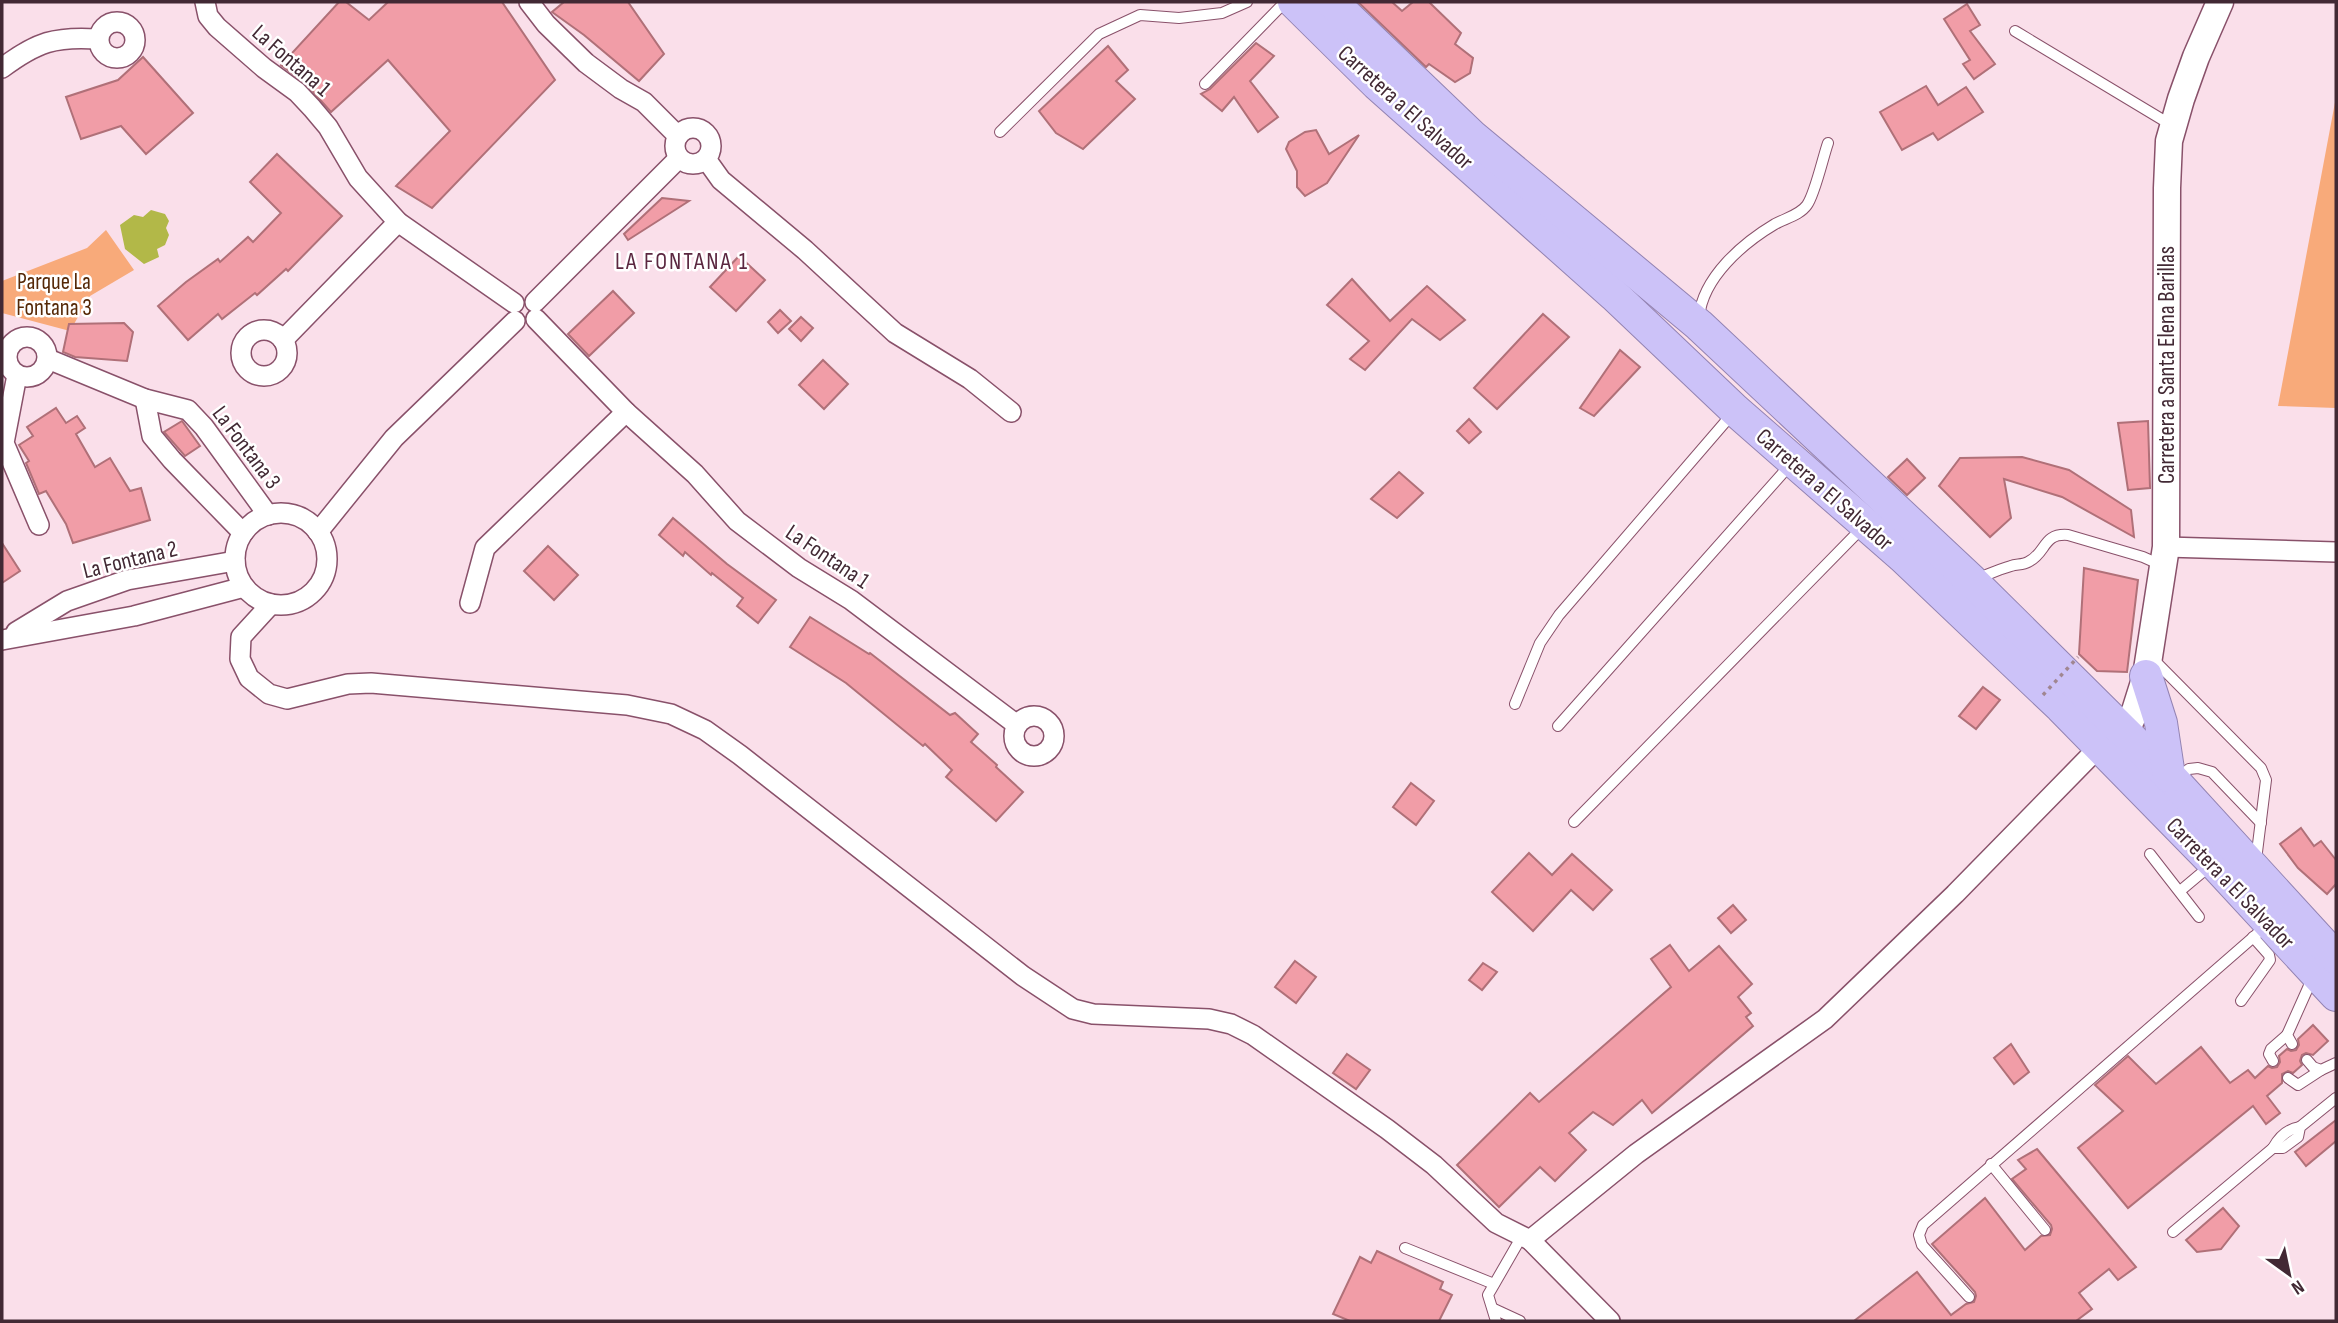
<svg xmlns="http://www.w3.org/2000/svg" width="2338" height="1323" font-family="'Sofia Sans Condensed',sans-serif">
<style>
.green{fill:#f8aa7a}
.water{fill:#b2b848}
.building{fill:#f19da7;stroke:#b07078;stroke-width:2}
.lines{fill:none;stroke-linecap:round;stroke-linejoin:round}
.service-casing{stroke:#89516a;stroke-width:12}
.minor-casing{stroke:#89516a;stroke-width:22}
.secondary-casing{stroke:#89516a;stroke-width:29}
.trunk-casing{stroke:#9383b2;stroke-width:34}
.service{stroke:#fff;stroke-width:10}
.minor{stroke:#fff;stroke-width:19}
.secondary{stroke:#fff;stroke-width:26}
.trunk{stroke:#ccc2f8;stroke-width:32}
.path-bridge{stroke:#a08691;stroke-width:3.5;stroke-dasharray:3.5 5;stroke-linecap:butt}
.labels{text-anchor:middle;stroke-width:5;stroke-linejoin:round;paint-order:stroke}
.street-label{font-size:23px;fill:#422934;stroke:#fff}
.park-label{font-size:23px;fill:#552806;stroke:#fff}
.neighbourhood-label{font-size:24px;letter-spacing:2px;fill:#5b2740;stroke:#fff}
</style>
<rect width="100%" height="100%" fill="#fadfea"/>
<g class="green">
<path d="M2336,97V408L2278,406Z"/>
<path d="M106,230L134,270L90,296L70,331L2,313V281L87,248Z"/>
</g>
<path class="water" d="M151,210L165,214L169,221L166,228L169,235L165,245L157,249L159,257L144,264L125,249L120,225L134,215L143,217Z"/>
<g class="building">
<path d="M339,2H346L369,20L388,2H502L555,80L432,208L396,186L450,131L388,60L331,112L306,84L281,65Z"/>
<path d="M564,2H628L664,54L639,81L584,35L552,12Z"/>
<path d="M1358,2H1392L1402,11L1413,2H1429L1461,33L1455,44L1473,58L1470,73L1455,82L1429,64L1426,67Z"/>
<path d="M1967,4L1980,25L1970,31L1995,64L1974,79L1963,64L1970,60L1944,19Z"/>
<path d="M1256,43L1274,56L1250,81L1278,117L1258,132L1234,97L1222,111L1201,94L1210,89Z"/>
<path d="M1108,46L1128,70L1116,81L1135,99L1083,149L1056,133L1039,111Z"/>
<path d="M143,57L193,113L146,154L121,126L81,139L66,97L118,80Z"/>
<path d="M1926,86L1938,105L1966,87L1983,112L1938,140L1933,133L1902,150L1880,112Z"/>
<path d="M1316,130L1329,154L1359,135L1327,183L1305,196L1297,187V171L1286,149L1289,142L1305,132Z"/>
<path d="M277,154L342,216L288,271L286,269L257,295L255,293L222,319L218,314L188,340L158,306L186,282L218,259L220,262L248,237L253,242L281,213L250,182Z"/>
<path d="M662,198L689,201L628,240L624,234Z"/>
<path d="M739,256L765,280L736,311L710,287Z"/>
<path d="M1352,279L1390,321L1427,286L1465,320L1440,340L1412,319L1365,370L1350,359L1369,341L1327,305Z"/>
<path d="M613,291L634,313L589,356L568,334Z"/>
<path d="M780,310L791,321L778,333L768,322Z"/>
<path d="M1543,314L1569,337L1497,409L1474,388Z"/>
<path d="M801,317L813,328L801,341L789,329Z"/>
<path d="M124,323L133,332L127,361L75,357L63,352L69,324Z"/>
<path d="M1620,350L1640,367L1594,416L1580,408Z"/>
<path d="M823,360L848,384L824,409L799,385Z"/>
<path d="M56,408L66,423L77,416L85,428L76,434L95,467L110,458L130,491L141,488L150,520L73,543L66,524L46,491L39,494L26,463L29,461L19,445L33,436L27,427Z"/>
<path d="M1469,419L1481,432L1469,443L1457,431Z"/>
<path d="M182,421L200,446L185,456L164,432Z"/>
<path d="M2148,421L2150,488L2128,490L2118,423Z"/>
<path d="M2022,457L2069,470L2131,510L2134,537L2062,497L2004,479L2011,518L1990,537L1939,486L1960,458Z"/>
<path d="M1907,459L1925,478L1907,495L1888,477Z"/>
<path d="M1399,472L1423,493L1397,518L1371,499Z"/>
<path d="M673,518L727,564L776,600L758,623L737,606L743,598L712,573L711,575L685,552L683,556L659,535Z"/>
<path d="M2,543L20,571L2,583Z"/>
<path d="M548,546L578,575L554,600L524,571Z"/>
<path d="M2084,568L2138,580L2127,672L2097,671L2079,654Z"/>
<path d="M810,617L869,654L870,653L950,715L955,713L978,734L971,742L997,765L996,767L1023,792L996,821L946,777L952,770L925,744L923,746L846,683L790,647Z"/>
<path d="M1983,687L2000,700L1976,729L1959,716Z"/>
<path d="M1411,783L1434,801L1416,825L1393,807Z"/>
<path d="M2301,828L2314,846L2321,841L2336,860V884L2327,894L2298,868L2280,844Z"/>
<path d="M1529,853L1552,875L1572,854L1612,890L1593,910L1571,890L1533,931L1492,892Z"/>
<path d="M1733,905L1746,920L1731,933L1718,918Z"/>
<path d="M1670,945L1689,971L1719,946L1752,984L1738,997L1751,1013L1746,1017L1753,1026L1652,1113L1642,1100L1613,1125L1593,1112L1569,1133L1586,1150L1555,1181L1540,1167L1499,1207L1457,1165L1530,1093L1539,1102L1671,987L1651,959Z"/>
<path d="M1295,961L1316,977L1296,1003L1275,987Z"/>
<path d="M1483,963L1497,972L1482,990L1469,980Z"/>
<path d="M2313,1025L2328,1041L2313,1055L2306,1053L2302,1055L2300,1061L2302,1065L2293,1073L2288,1071L2282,1074V1083L2267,1096L2280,1113L2266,1124L2253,1106L2128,1208L2078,1148L2123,1111L2095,1085L2128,1056L2156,1084L2201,1047L2230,1083L2248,1070L2255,1078L2268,1066L2272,1068L2277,1067L2280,1062L2279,1056L2287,1049L2291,1051L2296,1050L2299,1045L2298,1039Z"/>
<path d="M2011,1044L2029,1072L2014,1084L1994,1058Z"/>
<path d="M1347,1054L1370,1070L1356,1089L1333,1073Z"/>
<path d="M2336,1120V1141L2306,1166L2295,1152Z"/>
<path d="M2037,1149L2136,1267L2118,1280L2109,1269L2079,1293L2092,1309L2076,1321H1854L1917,1272L1951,1315L1966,1304L1974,1302L1976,1296L1975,1292L1932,1244L1985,1198L2025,1250L2041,1236L2050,1235L2052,1229L2051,1225L2012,1179L2026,1169L2018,1160Z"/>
<path d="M2223,1208L2239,1226L2221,1249L2197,1252L2186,1240Z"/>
<path d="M1377,1251L1443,1282L1440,1289L1452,1295L1439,1321H1350L1333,1314L1360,1257L1371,1263Z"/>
</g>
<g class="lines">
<defs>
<g id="service">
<path d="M2015,31L2173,126"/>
<path d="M1205,84L1285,2"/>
<path d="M1000,132L1099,34L1140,15L1179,18L1222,13L1247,2"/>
<path d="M1699,317C1703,277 1743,243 1775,224C1786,218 1800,215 1807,205C1815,194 1823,157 1828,143"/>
<path d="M1979,578C1989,574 2000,569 2011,566C2016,564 2023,565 2028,562C2047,553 2042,533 2068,535L2143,557L2161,565"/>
<path d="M2152,658L2261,768L2266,780L2256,860"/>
<path d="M1515,704L1540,643L1559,615L1733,413"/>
<path d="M1558,726L1790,465"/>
<path d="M2176,779L2189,769L2198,768L2212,772L2261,823"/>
<path d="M1574,822L1863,527"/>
<path d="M2150,854L2199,917"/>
<path d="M2180,891L2211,865"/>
<path d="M2241,1001L2270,960L2269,955L2253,937"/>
<path d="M2292,1044L2287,1035L2312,979"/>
<path d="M2307,1060L2313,1067L2321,1070L2336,1063"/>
<path d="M2273,1061L2269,1054L2271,1049L2287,1035"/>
<path d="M2288,1078L2298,1085L2321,1070"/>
<path d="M2273,1148C2279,1137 2287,1129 2300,1127"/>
<path d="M1991,1164L2045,1230"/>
<path d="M2173,1232L2273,1148H2283L2298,1137L2300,1127L2336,1098"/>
<path d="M1405,1248L1494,1284"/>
<path d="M1969,1297L1922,1245L1919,1235L1923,1225L2265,927"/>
<path d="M1494,1309L1520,1321"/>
<path d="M1496,1321L1488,1295L1522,1236"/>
</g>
<g id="minor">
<path d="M205,2L208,16L217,27L264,68L297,92L312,108L328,127L358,178L398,222L514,303"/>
<path d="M529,2L546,24L586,63L621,89L644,102L678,136"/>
<circle cx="117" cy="40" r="18"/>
<path d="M2,68C37,42 55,36 98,39"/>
<circle cx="693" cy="146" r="18"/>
<path d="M706,159L721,180L805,250L895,333L970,379L1011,412"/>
<path d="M535,302L679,158"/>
<path d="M536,319L626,412L695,474L737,521L799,568L851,600L1017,725"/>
<circle cx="264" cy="353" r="23"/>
<circle cx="27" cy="357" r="20"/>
<path d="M283,340L398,222"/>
<path d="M48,359L145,399L188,410L204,427L268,515"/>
<path d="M17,375L4,443L39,525"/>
<path d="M145,399L152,436L172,460L243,533"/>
<circle cx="281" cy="559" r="46"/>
<path d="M318,532L394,438L515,321"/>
<path d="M2166,547L2336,552"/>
<path d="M470,603L485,548L626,412"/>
<path d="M271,604L241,637L240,659L249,678L269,694L287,699L348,684L371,683L627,705L671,714L705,730L740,755L1023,976L1073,1009L1093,1014L1209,1019L1231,1024L1253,1035L1387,1129L1434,1165L1496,1223L1530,1240L1610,1321"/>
<path d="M16,632L67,601L127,580L235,561"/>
<path d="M2,640L134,616L244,587"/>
<circle cx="1034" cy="736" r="20"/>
<path d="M1530,1240L1636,1154L1825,1019L1955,894L2099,747"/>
</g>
<path id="secondary" d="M2125,733L2135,711L2146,676L2166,547L2167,188L2169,141L2181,99L2196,57L2220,2"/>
<g id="trunk">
<path d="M1294,2L1377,84L1614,295L1735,410L1903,557L2061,707L2214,863L2336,995"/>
<path d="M1332,2L1472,136L1699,325L1972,581L2174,781L2336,958"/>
<path d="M2146,676L2161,723L2169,776"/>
</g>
</defs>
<use href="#service" class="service-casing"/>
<use href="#minor" class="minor-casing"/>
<use href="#secondary" class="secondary-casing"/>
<use href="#trunk" class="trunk-casing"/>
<use href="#service" class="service"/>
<use href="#minor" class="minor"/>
<use href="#secondary" class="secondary"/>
<use href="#trunk" class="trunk"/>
<path class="path-bridge" d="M2043,695L2078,657"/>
</g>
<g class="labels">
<g class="street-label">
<text transform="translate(292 60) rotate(41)" y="8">La Fontana 1</text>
<text transform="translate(1406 107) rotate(42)" y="8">Carretera a El Salvador</text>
<text transform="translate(2166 365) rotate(-90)" y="8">Carretera a Santa Elena Barillas</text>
<text transform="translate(247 447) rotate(53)" y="8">La Fontana 3</text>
<text transform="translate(1825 489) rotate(41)" y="8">Carretera a El Salvador</text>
<text transform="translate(828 556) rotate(34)" y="8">La Fontana 1</text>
<text transform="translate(130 559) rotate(-14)" y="8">La Fontana 2</text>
<text transform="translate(2231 883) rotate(46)" y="8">Carretera a El Salvador</text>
</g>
<g class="park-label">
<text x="54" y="289">Parque La<tspan x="54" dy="26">Fontana 3</tspan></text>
</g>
<g class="neighbourhood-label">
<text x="682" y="269">LA FONTANA 1</text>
</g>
</g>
<rect width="2338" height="1323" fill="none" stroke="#422934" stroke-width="7"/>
<g transform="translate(2289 1274) rotate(147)" stroke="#ffffff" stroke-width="5" paint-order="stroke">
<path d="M0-5L12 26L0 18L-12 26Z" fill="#422934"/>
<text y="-10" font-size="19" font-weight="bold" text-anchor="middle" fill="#422934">N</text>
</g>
</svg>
